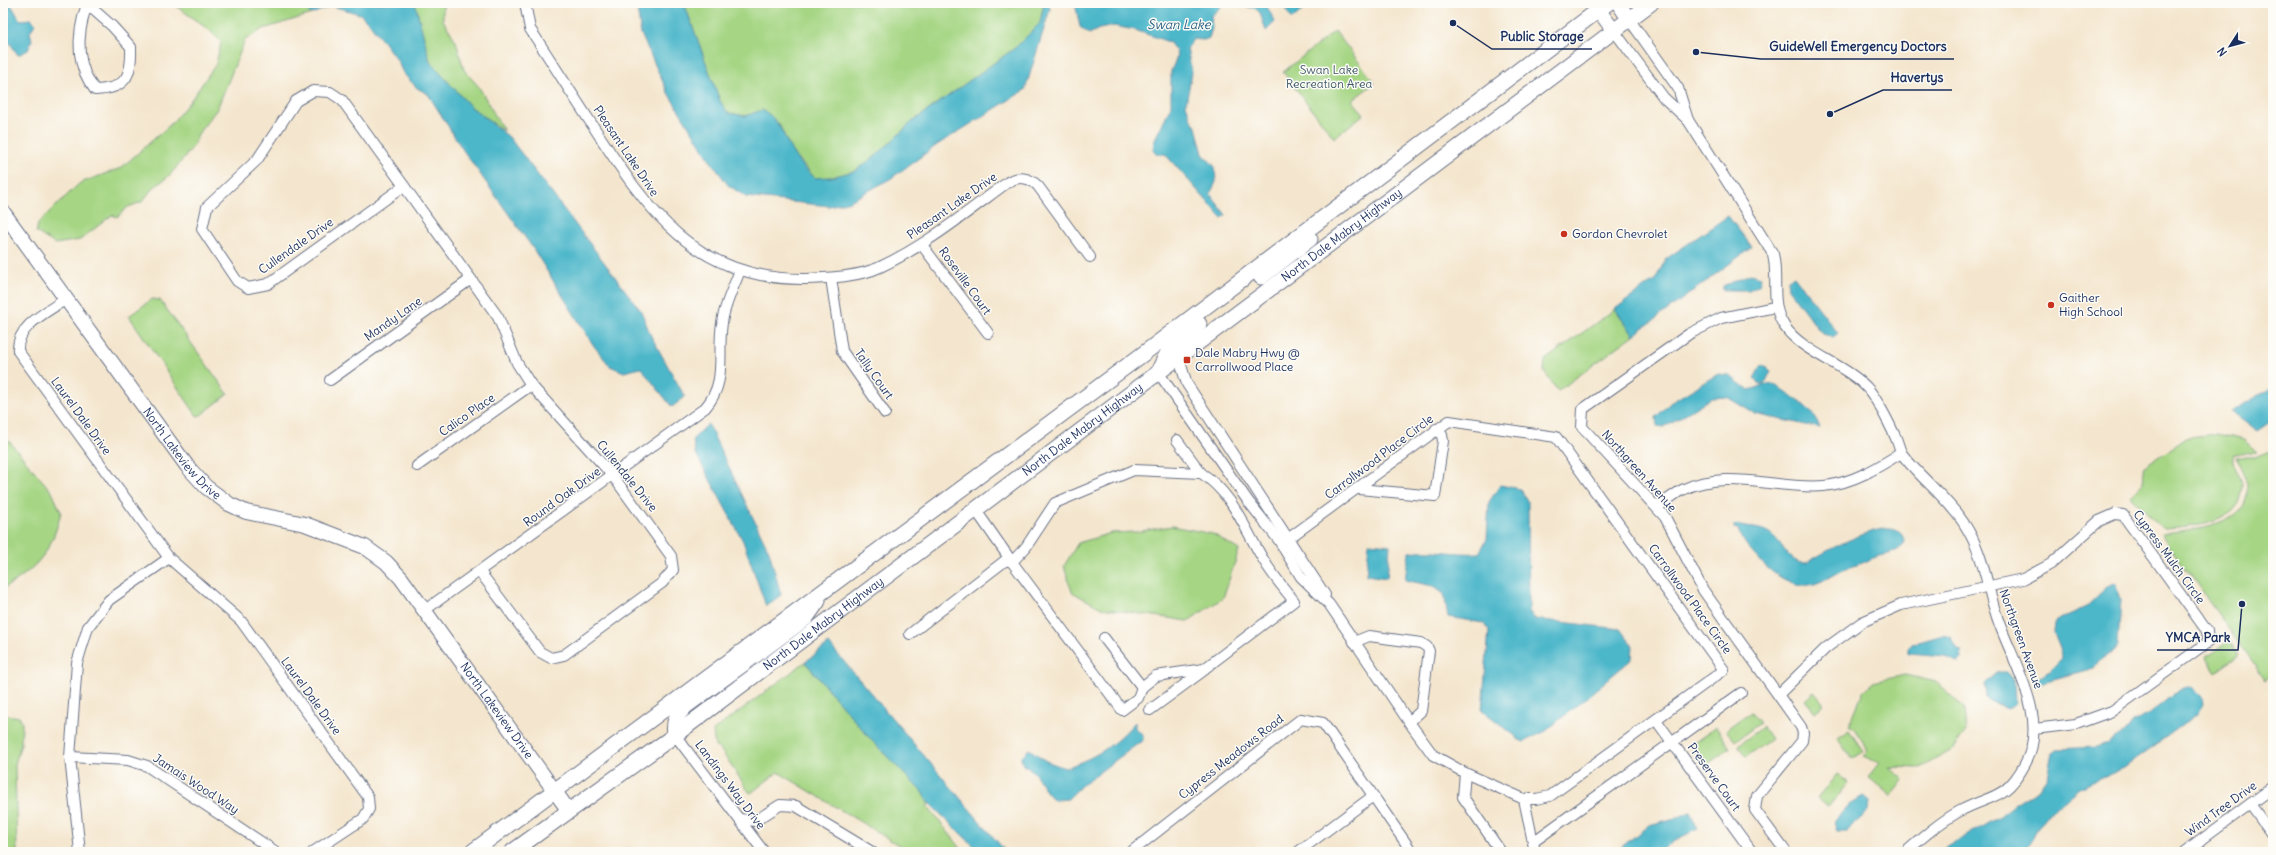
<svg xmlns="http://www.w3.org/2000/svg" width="2276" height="855" font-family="Delius,sans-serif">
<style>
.green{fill:#a6d684;stroke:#608271}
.water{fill:#4db7ca;stroke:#347394}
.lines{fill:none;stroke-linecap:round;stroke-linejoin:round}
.street-casing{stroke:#676f85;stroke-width:12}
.secondary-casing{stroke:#676f85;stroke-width:16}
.primary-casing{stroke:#676f85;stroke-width:17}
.street{stroke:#fff;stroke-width:10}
.secondary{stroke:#fff;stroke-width:14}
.primary{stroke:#fff;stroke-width:15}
.poi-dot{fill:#c8321e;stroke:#fdfcf7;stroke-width:1.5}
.labels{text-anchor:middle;stroke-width:3;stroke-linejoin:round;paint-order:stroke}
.park-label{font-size:12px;fill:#3e5968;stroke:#fdfcf7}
.street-label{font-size:12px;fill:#1b2f5e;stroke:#fdfcf7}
.poi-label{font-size:12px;fill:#1b2f5e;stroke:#fdfcf7;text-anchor:start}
.water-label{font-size:13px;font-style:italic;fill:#2c5f84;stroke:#fdfcf7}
.leader{fill:none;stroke:#1b2f5e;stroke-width:1.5}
.callout-dot{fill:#1b2f5e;stroke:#fdfcf7;stroke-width:1.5}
.callout-label{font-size:13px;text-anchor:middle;font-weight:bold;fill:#1b2f5e;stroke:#fdfcf7;stroke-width:3;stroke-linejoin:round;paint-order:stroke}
</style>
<rect width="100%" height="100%" fill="#fdfcf7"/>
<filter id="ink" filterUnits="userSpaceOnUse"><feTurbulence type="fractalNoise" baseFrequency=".025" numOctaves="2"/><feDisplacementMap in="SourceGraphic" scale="8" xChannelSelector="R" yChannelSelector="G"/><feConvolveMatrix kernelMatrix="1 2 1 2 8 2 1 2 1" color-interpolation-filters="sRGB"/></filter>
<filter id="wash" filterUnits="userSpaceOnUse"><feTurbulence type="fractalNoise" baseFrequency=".012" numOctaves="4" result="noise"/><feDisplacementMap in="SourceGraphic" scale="16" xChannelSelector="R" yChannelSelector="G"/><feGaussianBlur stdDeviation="0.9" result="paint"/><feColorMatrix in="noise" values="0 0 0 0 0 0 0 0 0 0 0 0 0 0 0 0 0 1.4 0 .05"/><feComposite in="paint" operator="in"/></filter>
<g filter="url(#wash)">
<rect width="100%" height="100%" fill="#f4e6ce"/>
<g class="green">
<path d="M172,3H296L312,14L263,29L245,40L217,109L200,131L192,148L170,175L152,189L142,202L128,207L117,217L112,215L80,240L55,244L36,232L38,224L47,214L80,183L121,168L171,124L191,100L216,64L221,42L209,30Z"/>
<path d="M415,3H443V20L456,41L464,70L479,87L504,131L470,106L430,62Z"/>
<path d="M684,3H1044L1040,23L1015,48L912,122L877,155L855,171L832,177L815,178L791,151L779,124L762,110L746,116L728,113L720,101Z"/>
<path d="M1335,31L1375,83L1352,100L1364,114L1334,138L1283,72Z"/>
<path d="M152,299L160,300L228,394L201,415L197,416L129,316Z"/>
<path d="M1615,309L1634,335L1558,391L1544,372L1545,360Z"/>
<path d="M3,434L52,492L61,512C52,552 37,568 3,589Z"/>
<path d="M2217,434L2244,440L2257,452L2235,454L2233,456C2231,465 2241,475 2242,484C2243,525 2194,527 2164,529L2130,496L2144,482L2143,468L2188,437Z"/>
<path d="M2272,450L2273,674L2265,680L2161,534C2190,531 2257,527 2246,481C2244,473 2239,465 2236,457H2255Z"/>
<path d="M1172,526L1213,534L1239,550L1223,598L1188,621L1101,608L1072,592L1064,566L1078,543L1111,533L1136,532Z"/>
<path d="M2229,641L2239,655L2216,672L2206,657Z"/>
<path d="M805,662L874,743L922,792L929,805L927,806L964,852H910L778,772L751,793L749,792L720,749L715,747L713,731Z"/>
<path d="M1905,675L1936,682L1964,708L1966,731L1952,750L1920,768L1889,767L1904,779L1891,796L1868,777L1879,763L1863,756L1867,752V748L1853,727L1849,726L1863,692L1873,682Z"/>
<path d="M1814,692L1824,704L1815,712L1805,700Z"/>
<path d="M1751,712L1760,723L1735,741L1726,730Z"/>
<path d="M7,715L20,717L22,723L21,744L15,764L17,852H3V718Z"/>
<path d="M1716,727L1730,748L1705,766L1691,745Z"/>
<path d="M1763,727L1771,739L1746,757L1738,745Z"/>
<path d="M1849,730L1863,751L1852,759L1837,738Z"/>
<path d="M1837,774L1849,783L1828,807L1817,798Z"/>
</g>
<g class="water">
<path d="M3,3H10L20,20L32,19L35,24L30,32L32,40L28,50L18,55L3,33Z"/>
<path d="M296,3H415L430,62L470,106L509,137L641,311L651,336L685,397L672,407L641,368L624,372L610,366L594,346L532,247L463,150L428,94L417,88L403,73L397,60L370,24L360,14L332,6L312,14Z"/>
<path d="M636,3H684L720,101L728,113L746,116L762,110C779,118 783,135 791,150C797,161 806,170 815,178L832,177L855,171L877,155L912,122L1015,48L1040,23L1044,3H1048L1050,9L1025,90L937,145L890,179L850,201L829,206L746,197L728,185L712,163L668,93L641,34Z"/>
<path d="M1075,3H1265L1275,22L1266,31L1260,13L1255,8L1224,4L1211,16L1212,28L1209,38L1204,40L1193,39L1187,49L1192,72L1186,104L1190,117L1196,127L1203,154L1215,167L1216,182L1210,194L1226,215L1222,218L1165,154H1156L1153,150L1154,141L1171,106V71L1177,57L1176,51L1169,42L1135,30L1114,26L1099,29L1089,34L1080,27Z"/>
<path d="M1281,3H1299L1304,9L1292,19Z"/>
<path d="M1728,216L1752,247L1634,335L1615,309L1655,280L1666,259Z"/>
<path d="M1750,274L1761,277L1759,285L1749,290H1723V286Z"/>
<path d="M1794,276L1838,333L1833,337L1822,334L1788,289L1787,281Z"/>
<path d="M1762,365L1771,371L1765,383L1760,384L1754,378Z"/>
<path d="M1718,374L1729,375L1748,390C1756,389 1762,385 1768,384C1776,382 1781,390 1787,393C1802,403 1814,411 1820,428L1755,414L1727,397L1711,398L1664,427L1657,426L1656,417L1670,403Z"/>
<path d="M2273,387V420L2257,431L2231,412Z"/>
<path d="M708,424L769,551L781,595L766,606L743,541L695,452L693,439Z"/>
<path d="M1500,485L1520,489L1528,502L1529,611L1535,619L1620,629L1633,646L1632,659L1546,731L1523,742L1482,710L1489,630L1483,623L1448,617L1444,594L1433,586L1405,580L1409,552C1433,548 1455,555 1479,553L1487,539L1489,502Z"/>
<path d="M1736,525C1746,528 1757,527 1766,531C1783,539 1786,564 1806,563C1820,555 1899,507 1904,541C1898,556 1884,553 1871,559C1863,563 1854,566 1845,569C1832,574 1818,587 1803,585C1777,583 1747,552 1738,530L1734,529Z"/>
<path d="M1369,543L1390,545L1387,578L1366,575Z"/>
<path d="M2116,583L2121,599L2118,645L2112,652L2104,656L2094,668L2039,683L2037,677L2050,670L2062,658C2062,645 2048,632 2056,621L2088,606L2107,588Z"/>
<path d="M1943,635L1951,637L1958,650L1961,651L1962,659L1957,662L1945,656L1908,653V648L1912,644Z"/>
<path d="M829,644L1006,852H980L928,802L922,792L874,743L805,662Z"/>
<path d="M1998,672H2007L2014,680L2015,704L2007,710L1986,699L1985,684Z"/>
<path d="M2191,686L2202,697L2203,704L2196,715L2124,768L2079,788L2056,807L2038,827L2025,852H1939L2000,816L2019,801L2038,790L2047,777L2052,752L2057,749L2097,747L2109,743L2127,730L2133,722L2150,714L2181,689Z"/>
<path d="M1135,722V728L1143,735V740L1082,785L1068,799L1055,800C1041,792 1040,770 1023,765L1021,757L1029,749L1046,761L1065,768C1096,757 1113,747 1135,722Z"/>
<path d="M1863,796L1870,801L1869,811L1846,831H1837L1834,821L1850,804Z"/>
<path d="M1690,812L1698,829L1677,839L1660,852H1615L1649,825L1679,817Z"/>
</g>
</g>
<g filter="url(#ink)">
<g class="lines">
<defs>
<g id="street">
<path d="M525,3L530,29C552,62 573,96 595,129C647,210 696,280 804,279C827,278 859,277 880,267C927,245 967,212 1008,182C1018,176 1029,177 1038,186L1090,257"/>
<path d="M87,4L112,26L131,47C132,76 126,89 95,90C75,65 77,33 87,4Z"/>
<path d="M1629,19L1678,88L1688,120L1773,254C1779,279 1769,304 1785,327C1803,353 1848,365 1869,390C1879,403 1888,421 1895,436C1898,442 1899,449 1902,454C1921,479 1948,498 1965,525C1984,555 1986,584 1997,617C2011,660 2051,718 2025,764C2005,801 1992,794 1960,811C1940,822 1924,836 1906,852"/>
<path d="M1615,32L1664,98L1688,120"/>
<path d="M313,91L330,92L342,100L404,186L268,284L248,288L237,281L202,229L207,207L257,160L296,101Z"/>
<path d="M404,186L498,317L517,363L531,385L613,476L671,556L673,570L662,583L564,655L551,658L540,652L480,572"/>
<path d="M922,245L988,333"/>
<path d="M831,278L842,351L885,413"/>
<path d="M66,299C47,312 16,326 18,351L169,558L241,621L368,797L369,809L363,819L313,852"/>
<path d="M1775,307L1721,318L1689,334L1583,409L1582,427L1665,517L1703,590L1801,727L1803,733L1802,741L1757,796L1755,810L1786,852"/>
<path d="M1178,356L1187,384L1325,595"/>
<path d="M1158,372L1248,501L1285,548"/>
<path d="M330,380L471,279"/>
<path d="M1449,421L1556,437L1724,670L1550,796L1536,799H1524L1465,773L1433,755L1409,722L1329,604L1301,577L1281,544Z"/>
<path d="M417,466L531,385"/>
<path d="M1359,489L1435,496L1443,441L1442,435L1436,429"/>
<path d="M1657,507C1665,502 1673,495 1682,490C1727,468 1777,490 1824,486C1853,483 1877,468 1901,453"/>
<path d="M975,509L1012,562L1026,547L1055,503L1134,470L1201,473L1177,440"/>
<path d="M425,610L705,408C728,382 717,354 722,323C724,305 734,287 740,270"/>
<path d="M910,634L1006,560L1012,562L1122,710L1138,698L1142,687"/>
<path d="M1104,638L1142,687L1156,676L1204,669L1294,601C1285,590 1276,579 1268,567C1247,536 1235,494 1201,473"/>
<path d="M1354,642L1369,636L1421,643L1427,647L1429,651L1421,711L1409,722"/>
<path d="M1779,694L1826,648L1862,622L1901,605L2023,579L2051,564L2099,521L2115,514L2123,515L2207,631L2208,642L2112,711L2076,724L2034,729"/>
<path d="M1150,710L1203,671"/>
<path d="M1656,720L1752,852"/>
<path d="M675,735L764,852"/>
<path d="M70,757L128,760L147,766L276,852"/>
<path d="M1465,773L1463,797L1501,852"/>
<path d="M1524,799L1535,852"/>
<path d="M2250,804L2273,836"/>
<path d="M740,819L755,821L780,805L796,806L872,852"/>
<path d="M1533,842L1741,693"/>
<path d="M80,852L70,757L77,663L88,627L109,600L169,558"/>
<path d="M1131,852L1301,719L1323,723L1412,852"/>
<path d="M1298,852L1373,796"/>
<path d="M2185,852L2273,787"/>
</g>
<g id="secondary">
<path d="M1593,3L1615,32"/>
<path d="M1618,3L1629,19"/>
<path id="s1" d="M3,212L187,466L206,487L229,504L246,512L305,524L365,547L386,562L401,578L569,811"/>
</g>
<g id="primary">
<path d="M1261,277L1310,239"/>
<path d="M1160,368L1170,348L1199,324"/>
<path d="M675,735C673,721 676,716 686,706L806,618L818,601"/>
<path d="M472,852L1139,357L1608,3"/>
<path id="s2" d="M512,852L675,735L1651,3"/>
</g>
</defs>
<use href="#street" class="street-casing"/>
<use href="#secondary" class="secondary-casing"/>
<use href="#primary" class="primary-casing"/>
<use href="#street" class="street"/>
<use href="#secondary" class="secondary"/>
<use href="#primary" class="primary"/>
</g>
</g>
<g class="poi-dot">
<circle cx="1564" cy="234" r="4"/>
<circle cx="2051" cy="305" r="4"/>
<rect x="1183" y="356" width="8" height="8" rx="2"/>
</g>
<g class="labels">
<g class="park-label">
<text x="1329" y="74">Swan Lake<tspan x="1329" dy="14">Recreation Area</tspan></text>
</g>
<g class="street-label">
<text transform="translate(626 151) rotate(56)" y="4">Pleasant Lake Drive</text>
<text transform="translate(952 206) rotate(-35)" y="4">Pleasant Lake Drive</text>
<text dy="4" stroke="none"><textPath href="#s2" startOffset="1034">North Dale Mabry Highway</textPath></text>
<text transform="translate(296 246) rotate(-35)" y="4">Cullendale Drive</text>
<text transform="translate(965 281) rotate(54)" y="4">Roseville Court</text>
<text transform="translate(393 319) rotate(-35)" y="4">Mandy Lane</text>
<text transform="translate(874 374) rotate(55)" y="4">Tally Court</text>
<text transform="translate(467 415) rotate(-35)" y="4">Calico Place</text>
<text transform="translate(81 416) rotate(54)" y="4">Laurel Dale Drive</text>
<text dy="4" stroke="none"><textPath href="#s2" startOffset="710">North Dale Mabry Highway</textPath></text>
<text dy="4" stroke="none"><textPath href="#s1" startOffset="301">North Lakeview Drive</textPath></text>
<text transform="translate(1379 457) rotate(-37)" y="4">Carrollwood Place Circle</text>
<text transform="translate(1639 471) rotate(48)" y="4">Northgreen Avenue</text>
<text transform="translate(627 476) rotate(51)" y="4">Cullendale Drive</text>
<text transform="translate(562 497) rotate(-36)" y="4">Round Oak Drive</text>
<text transform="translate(2169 557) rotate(54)" y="4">Cypress Mulch Circle</text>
<text transform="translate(1690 599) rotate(54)" y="4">Carrollwood Place Circle</text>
<text dy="4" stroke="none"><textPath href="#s2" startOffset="386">North Dale Mabry Highway</textPath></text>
<text transform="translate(2021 639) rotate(70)" y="4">Northgreen Avenue</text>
<text transform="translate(311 696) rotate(54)" y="4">Laurel Dale Drive</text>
<text dy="4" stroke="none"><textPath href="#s1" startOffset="725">North Lakeview Drive</textPath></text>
<text transform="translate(1231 757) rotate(-38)" y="4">Cypress Meadows Road</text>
<text transform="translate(1714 777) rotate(54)" y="4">Preserve Court</text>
<text transform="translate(196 784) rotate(33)" y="4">Jamais Wood Way</text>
<text transform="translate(730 785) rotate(53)" y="4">Landings Way Drive</text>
<text transform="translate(2221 809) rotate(-36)" y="4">Wind Tree Drive</text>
</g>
<g class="poi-label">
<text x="1572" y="238">Gordon Chevrolet</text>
<text x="2059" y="302">Gaither<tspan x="2059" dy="14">High School</tspan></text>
<text x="1195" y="357">Dale Mabry Hwy @<tspan x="1195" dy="14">Carrollwood Place</tspan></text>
</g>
<g class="water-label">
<text x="1179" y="29">Swan Lake</text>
</g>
</g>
<path class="leader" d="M1453 23L1492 49H1592M1696 52L1761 59H1954M1830 114L1883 90H1952M2242 604L2238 650H2157"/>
<g class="callout-dot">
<circle cx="1453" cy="23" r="4"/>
<circle cx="1696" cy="52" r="4"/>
<circle cx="1830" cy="114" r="4"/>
<circle cx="2242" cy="604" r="4"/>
</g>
<g class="callout-label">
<text x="1542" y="41">Public Storage</text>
<text x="1858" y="51">GuideWell Emergency Doctors</text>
<text x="1917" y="82">Havertys</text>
<text x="2198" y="642">YMCA Park</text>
</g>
<rect width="2276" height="855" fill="none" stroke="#fdfcf7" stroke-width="16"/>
<g transform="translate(2230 46) rotate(234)" stroke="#fdfcf7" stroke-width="3" paint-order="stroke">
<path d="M0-3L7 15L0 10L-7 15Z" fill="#1b2f5e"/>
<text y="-6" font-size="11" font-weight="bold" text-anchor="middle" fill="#1b2f5e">N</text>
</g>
</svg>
